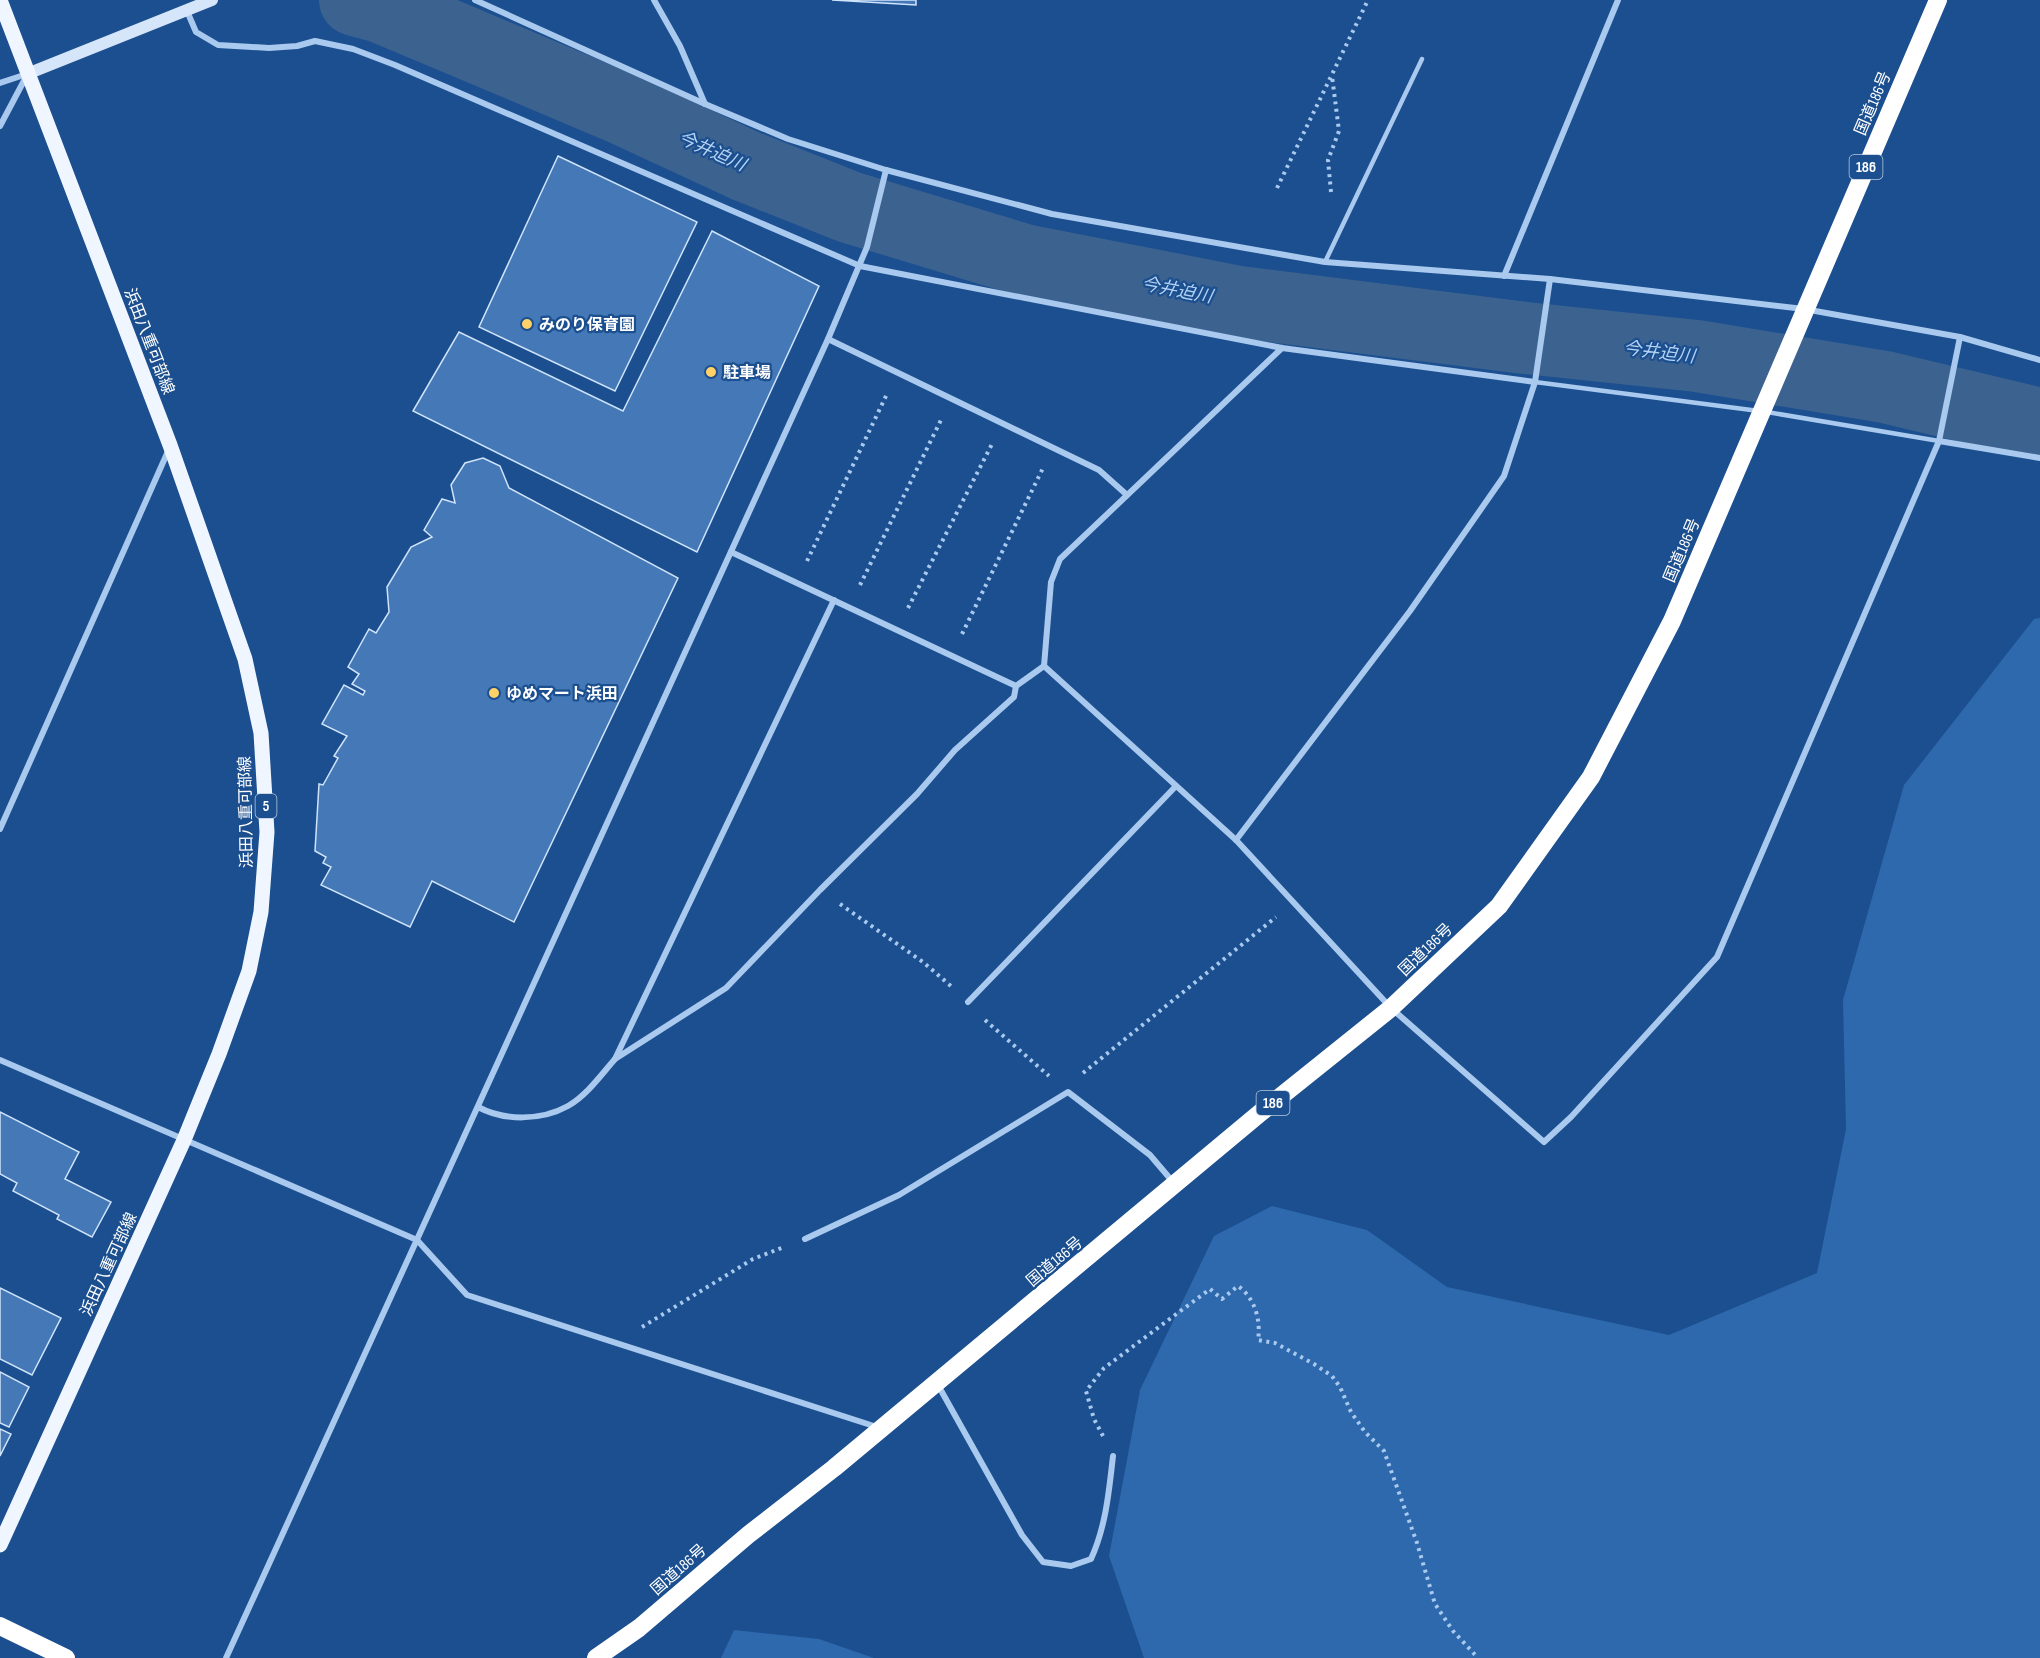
<svg xmlns="http://www.w3.org/2000/svg" width="2040" height="1658" font-family="'Sofia Sans Condensed','Noto Sans JP',sans-serif">
<style>
.green{fill:#2e69ad}
.lines{fill:none;stroke-linecap:round;stroke-linejoin:round}
.river{stroke:#3c6290;stroke-width:72}
.building{fill:#4478b7;stroke:#cfe3fa;stroke-width:1.5}
.path{stroke:#a9c9ee;stroke-width:4;stroke-dasharray:3 4.5;stroke-linecap:butt}
.lane{stroke:#a9c9ee;stroke-width:4.5}
.street{stroke:#a9c9ee;stroke-width:6}
.secondary{stroke:#d6e6fa;stroke-width:12}
.primary{stroke:#f0f6ff;stroke-width:15}
.highway{stroke:#fff;stroke-width:18}
.poi-dot{fill:#ffd166;stroke:#1b4f8f;stroke-width:2}
.labels{text-anchor:middle;stroke-width:4.5;stroke-linejoin:round;paint-order:stroke}
.shield{fill:#1b4f8f;stroke:#bbcadd;stroke-width:1.5}
.shield-label{font-size:15px;font-weight:bold;fill:#fff}
.street-label{font-size:16px;fill:#fff;stroke:#1b4f8f}
.poi-label{font-size:16px;font-weight:bold;fill:#fff;stroke:#1b4f8f;text-anchor:start}
.water-label{font-size:18px;font-style:italic;fill:#b5d3f5;stroke:#1b4f8f}
</style>
<rect width="100%" height="100%" fill="#1b4f8f"/>
<g class="green">
<path d="M2040,618V1658H1144L1109,1556L1140,1390L1214,1236L1272,1206L1367,1230L1447,1287L1669,1335L1817,1273L1846,1129L1843,1000L1904,785L2034,619Z"/>
<path d="M734,1630L819,1639L874,1658H721Z"/>
</g>
<g class="lines">
<path class="river" d="M355,0L381,7L462,41L623,109L746,166L849,207L1024,260L1239,302L1525,338L1697,356L1885,387L2040,424"/>
</g>
<g class="building">
<path d="M832,0H916V5Z"/>
<path d="M558,156L697,222L615,391L479,327Z"/>
<path d="M712,231L819,286L697,552L413,411L459,332L623,411Z"/>
<path d="M483,458L500,466L509,488L678,578L514,922L432,881L410,927L321,885L331,867L323,863L326,857L315,851L319,784L323,785L338,758L334,756L347,736L322,724L344,685L363,695L365,691L352,684L359,674L348,667L369,629L376,633L389,612L387,587L411,547L432,537L424,530L442,499L455,503L451,485L465,463Z"/>
<path d="M0,1112L79,1152L65,1179L111,1202L92,1237L57,1219L59,1215L13,1191L17,1183L0,1174Z"/>
<path d="M0,1288L61,1318L32,1375L0,1359Z"/>
<path d="M0,1372L29,1387L9,1427L0,1423Z"/>
<path d="M0,1429L11,1434L0,1456Z"/>
</g>
<g class="lines">
<g class="path">
<path d="M1277,188L1368,0"/>
<path d="M1331,192L1328,160L1339,131L1332,76"/>
<path d="M807,561L887,394"/>
<path d="M860,585L941,420"/>
<path d="M908,608L992,444"/>
<path d="M962,634L1043,468"/>
<path d="M840,904L923,962L952,987"/>
<path d="M985,1020L1049,1076"/>
<path d="M1083,1073L1276,917"/>
<path d="M642,1327L753,1259L784,1247"/>
<path d="M1103,1436L1094,1419L1086,1391L1104,1368L1210,1289L1222,1299L1238,1286C1255,1298 1261,1320 1258,1340L1275,1343L1314,1364L1332,1376L1340,1387L1351,1412L1365,1432L1384,1451L1417,1543L1435,1604L1453,1631L1478,1658"/>
</g>
<g class="lane">
<path d="M1325,262L1422,59"/>
<path d="M1535,382L1759,411"/>
<path d="M1767,412L1939,441"/>
</g>
<g class="street">
<path d="M475,0L705,104L788,139L886,170L1052,214L1325,262L1550,279L1804,309L1960,337L2040,360"/>
<path d="M654,0L680,46L705,104"/>
<path d="M187,11L196,32L218,45L269,48L297,46L315,41L353,49L395,65L860,266L1282,348L1535,382"/>
<path d="M0,83L27,74"/>
<path d="M0,126L27,75"/>
<path d="M1504,276L1618,0"/>
<path d="M828,339L1099,470L1127,495"/>
<path d="M1282,348L1060,559L1051,582L1044,666L1236,840L1391,1008L1544,1142L1571,1117L1717,957L1939,441L1960,337"/>
<path d="M1939,441L2040,458"/>
<path d="M731,552L1016,686L1044,666"/>
<path d="M0,829L169,449"/>
<path d="M1236,840L1410,611L1504,476L1535,382L1550,279"/>
<path d="M968,1002L1176,786"/>
<path d="M615,1059L726,988L820,890L917,794L955,750L1014,697L1016,686"/>
<path d="M0,1060L417,1240L467,1295L877,1427"/>
<path d="M478,1107C504,1121 541,1121 568,1106C587,1095 601,1075 615,1059L834,600"/>
<path d="M805,1239L899,1195L1068,1092L1150,1155L1173,1182"/>
<path d="M938,1385L1022,1535L1043,1562L1071,1566L1091,1559C1106,1526 1109,1491 1113,1456"/>
<path d="M226,1658L828,339L867,247L886,170"/>
</g>
<path class="secondary" d="M27,74L212,0"/>
<path class="primary" d="M0,1545L184,1140L219,1054L249,971L261,912L267,832L261,733L245,659L170,445L0,0"/>
<g class="highway">
<path d="M0,1626L66,1658"/>
<path d="M596,1658L639,1628L748,1535L834,1468L1260,1113L1391,1008L1499,906L1591,777L1672,621L1938,0"/>
</g>
</g>
<g class="poi-dot">
<circle cx="527" cy="324" r="6"/>
<circle cx="711" cy="372" r="6"/>
<circle cx="494" cy="693" r="6"/>
</g>
<g class="labels">
<g class="shield">
<rect x="1849.5" y="155" width="33" height="24" rx="4.5"/>
<rect x="255.5" y="794" width="21" height="24" rx="4.5"/>
<rect x="1256.5" y="1091" width="33" height="24" rx="4.5"/>
</g>
<g class="shield-label">
<text x="1866" y="172">186</text>
<text x="266" y="811">5</text>
<text x="1273" y="1108">186</text>
</g>
<g class="street-label">
<text transform="translate(1872 103) rotate(-67)" y="6">国道186号</text>
<text transform="translate(150 341) rotate(69)" y="6">浜田八重可部線</text>
<text transform="translate(1681 550) rotate(-67)" y="6">国道186号</text>
<text transform="translate(245 812) rotate(-91)" y="6">浜田八重可部線</text>
<text transform="translate(1425 949) rotate(-44)" y="6">国道186号</text>
<text transform="translate(1054 1261) rotate(-40)" y="6">国道186号</text>
<text transform="translate(108 1264) rotate(-65)" y="6">浜田八重可部線</text>
<text transform="translate(678 1569) rotate(-41)" y="6">国道186号</text>
</g>
<g class="poi-label">
<text x="539" y="330">みのり保育園</text>
<text x="723" y="378">駐車場</text>
<text x="506" y="699">ゆめマート浜田</text>
</g>
<g class="water-label">
<text transform="translate(712 151) rotate(24)" y="6">今井迫川</text>
<text transform="translate(1177 290) rotate(11)" y="6">今井迫川</text>
<text transform="translate(1659 352) rotate(7)" y="6">今井迫川</text>
</g>
</g>
</svg>
